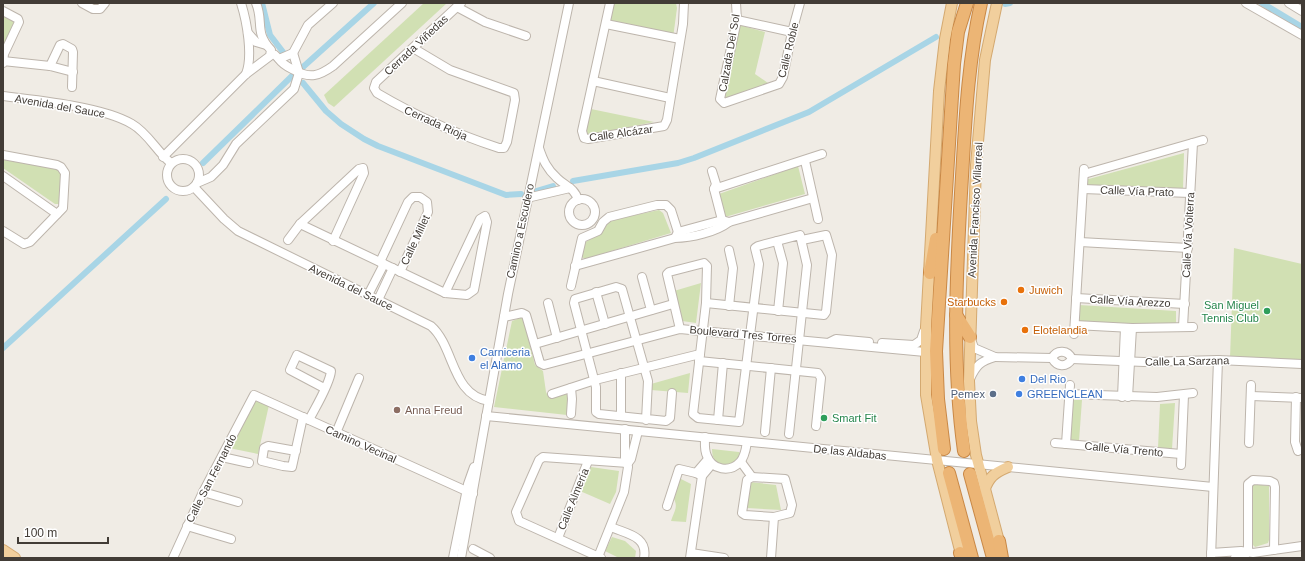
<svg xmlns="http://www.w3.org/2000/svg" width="1305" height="561" font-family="Arial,sans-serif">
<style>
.green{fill:#d1e0b3}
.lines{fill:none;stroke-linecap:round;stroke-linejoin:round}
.canal{stroke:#a8d5e6;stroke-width:6}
.minor-casing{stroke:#bdb5ac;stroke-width:10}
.major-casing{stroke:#d4a970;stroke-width:12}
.highway-casing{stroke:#c98846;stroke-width:14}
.minor{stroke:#fff;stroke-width:8}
.major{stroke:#f1cf9d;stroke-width:10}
.highway{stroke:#ecb575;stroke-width:12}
.food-dot{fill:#e8710a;stroke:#fff;stroke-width:1.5}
.leisure-dot{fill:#2e9e5b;stroke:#fff;stroke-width:1.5}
.shop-dot{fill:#3f7fe0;stroke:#fff;stroke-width:1.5}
.service-dot{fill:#5c6f8a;stroke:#fff;stroke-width:1.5}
.education-dot{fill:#8d6e63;stroke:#fff;stroke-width:1.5}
.labels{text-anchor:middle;stroke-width:3;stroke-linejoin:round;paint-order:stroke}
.street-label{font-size:11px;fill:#423c36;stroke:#fff}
.food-label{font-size:11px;fill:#c56008;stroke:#fff;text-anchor:start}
.leisure-label{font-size:11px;fill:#27864d;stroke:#fff;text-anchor:end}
.shop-label{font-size:11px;fill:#366cbe;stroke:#fff;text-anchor:start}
.service-label{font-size:11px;fill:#4e5e75;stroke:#fff;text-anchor:end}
.education-label{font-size:11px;fill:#785e54;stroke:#fff;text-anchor:start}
</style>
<rect width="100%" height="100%" fill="#f0ece5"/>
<g class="green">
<path d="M424,3H447L334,107L328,103L324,95Z"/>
<path d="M612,3H676L677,8L673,38L608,23Z"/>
<path d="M3,16L15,22L3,47Z"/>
<path d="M739,25L765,32L755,74L768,83L729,100L724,96Z"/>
<path d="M591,109L654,122L590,135L585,132Z"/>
<path d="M1184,153L1183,190L1084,185L1085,180Z"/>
<path d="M3,158L61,169L60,204H55L3,168Z"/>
<path d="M798,166L805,194L725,217L719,194Z"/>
<path d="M659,210L663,213L671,233L585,259L580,256L584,243L601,233L607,221Z"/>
<path d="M1234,248L1302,264V360L1230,358Z"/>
<path d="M701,283L696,323L682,321L674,291Z"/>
<path d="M1079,305L1176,311V324L1125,326L1077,323Z"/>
<path d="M523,317L535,365L543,371L546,392L548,396L568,394L569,399L567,415L494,407L512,321Z"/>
<path d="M690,373L688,393L651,390V384Z"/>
<path d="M254,397L269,405L258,454L229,448Z"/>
<path d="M1069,400H1082L1079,441L1067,439Z"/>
<path d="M1175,403L1172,449L1158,448L1160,404Z"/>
<path d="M712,449L739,452L741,454L736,463C722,466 712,466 712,449Z"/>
<path d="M591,467L619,471L616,492L610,504L580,491Z"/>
<path d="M679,478L691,484L686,522L671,521C674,511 679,507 673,497Z"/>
<path d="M750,482L776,485L781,510L747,508Z"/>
<path d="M1255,484L1269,486V540L1268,543L1255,547L1252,544L1253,485Z"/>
<path d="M612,537L625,541L636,551L635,558H619L605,551Z"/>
</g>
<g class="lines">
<g class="canal">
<path d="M262,3L270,35L283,52"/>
<path d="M1262,3L1302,27"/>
<path d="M1005,4L1010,3"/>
<path d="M303,67L374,3"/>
<path d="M303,83L326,111L341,124L364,139L378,146L506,195L521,194"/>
<path d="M203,163L292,76"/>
<path d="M573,181L678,163L694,158L809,112L936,37"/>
<path d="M533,192L553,186"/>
<path d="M3,348L166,199"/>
</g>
<defs>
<g id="minor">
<path d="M82,3L93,9H100L105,3"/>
<path d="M241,3C247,22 253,56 246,74"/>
<path d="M610,3L582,131L584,138L588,139L664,126L667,120L683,24L684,3"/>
<path d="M736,3L737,20L720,99L724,103L779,84L783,77L792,32L800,3"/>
<path d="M1246,3L1302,35"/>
<path d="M1289,3L1302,11"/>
<path d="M457,7L485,22L526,36"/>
<path d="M3,11L18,19L19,22L4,54L3,63"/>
<path d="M737,20L792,32"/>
<path d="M606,24L680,39"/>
<path d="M248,33L256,42L266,45"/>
<path d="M413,48L450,70L514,93L515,100L507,142L504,148H499C456,134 416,116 377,93L374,88L376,82L461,3"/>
<path d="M275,55L279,59L293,53L308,25L333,3"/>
<path d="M279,59C283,65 288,67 294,70C310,79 319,76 333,66L402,3"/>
<path d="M3,61L50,66L73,72"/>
<path d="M50,66L60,45L63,44L72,49L73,52L72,87"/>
<path d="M593,81L670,98"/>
<path d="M3,96C37,100 104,107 132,124C148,133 157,152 171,163"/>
<path d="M539,148C543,160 547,169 557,178C565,186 575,188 578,200"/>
<path d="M3,155L57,165L61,167L65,173L63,208L30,242L24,244L3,231"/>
<path d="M163,157L246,74L270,56L271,50C254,32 264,22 256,3"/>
<circle cx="183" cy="175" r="16"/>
<path d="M805,161L818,219"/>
<path d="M712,171L716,184L714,189L722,220"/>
<path d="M1084,174L1203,140"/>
<path d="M3,176L57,214"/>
<path d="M197,183L211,177L223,165L236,144L294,89L299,73L293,53"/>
<path d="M194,187L224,219L238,231L431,326C455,347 451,395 489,401"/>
<path d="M714,189L822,154"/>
<path d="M1083,189L1190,193"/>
<path d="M527,198L570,188"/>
<circle cx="582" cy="212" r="13"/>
<path d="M485,216L487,222L474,290L467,295L445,293L480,219Z"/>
<path d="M300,224L445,293"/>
<path d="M676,236L678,232L722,220L729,222"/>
<path d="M288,240L300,224L359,169L363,168L364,173L333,241"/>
<path d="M777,241L783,263L778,311"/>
<path d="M1080,242L1188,248"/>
<path d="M729,250L733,268L729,306"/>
<path d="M380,262L408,202L413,197H420L427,202L428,212L400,272"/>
<path d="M575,266L675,238C691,238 716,232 729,222L813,198"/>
<path d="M642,277L651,310"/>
<path d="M571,286L582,238L598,231L603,222L609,217L657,205H666L671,210L678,232"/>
<path d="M596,292L605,324"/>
<path d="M368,295L384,264"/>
<path d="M1076,298L1185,304"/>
<path d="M378,300L393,268"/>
<path d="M548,303L557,338"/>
<path d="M706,303L824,315L826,312L832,255L826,235L802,240"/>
<path d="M504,317L522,313L526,315L540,363L544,365L680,329L925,352"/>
<path d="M1075,325L1132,328L1193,327"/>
<path d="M1183,327L1193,143"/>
<path d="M680,329L667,274L669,272L704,263L707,266L706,303L693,414L698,418L739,422L759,264L755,248L758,246L800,235L807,265L789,434"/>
<path d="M1074,334L1084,169"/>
<path d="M971,339L974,348L995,357L1052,358C1057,349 1068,350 1072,359"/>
<path d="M830,342L836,339L869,342"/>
<path d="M882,343L914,345L921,340L924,331"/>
<path d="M535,344L673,304"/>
<path d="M1052,358C1057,367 1066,368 1072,359"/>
<path d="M1072,359L1144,362L1218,360L1302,364"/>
<path d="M699,361L818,373L821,378L816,426"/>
<path d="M621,373V416"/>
<path d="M970,379C976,365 981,361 995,357"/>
<path d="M571,388L572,399L571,414"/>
<path d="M552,394L595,380L700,354"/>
<path d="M1068,394L1157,397L1193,393"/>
<path d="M1251,396L1302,398"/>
<path d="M1122,397L1125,328"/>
<path d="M1128,397L1132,328"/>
<path d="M1296,397L1295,442L1298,451"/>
<path d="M486,416L1213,487"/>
<path d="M309,420C315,408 330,384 331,371L297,355L290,370L324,388"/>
<path d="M646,420L648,381L622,289L616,287L575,299L574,303L596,387V412L599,414L666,421L670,418L672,393"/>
<path d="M718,420L723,363"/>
<path d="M765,432L771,368"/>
<path d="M336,433L359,378"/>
<path d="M705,437C705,444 704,450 707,456C712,470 730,473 740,462C745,457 746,448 747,442"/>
<path d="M1055,443L1181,454"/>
<path d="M1249,443L1251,385"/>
<path d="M1066,444L1070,385"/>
<path d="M296,451L268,446L264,448L262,461L283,466L292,467L303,417"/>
<path d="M222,457L249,463"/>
<path d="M741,462L752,477"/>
<path d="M628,463L631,459L638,431"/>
<path d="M1181,465L1184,395"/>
<path d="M696,473L708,459"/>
<path d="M752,477L785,479L792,505L790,513L774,517L745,515L742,513L747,480Z"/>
<path d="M203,492L238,502"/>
<path d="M667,506L679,469L696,473L702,476"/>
<path d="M187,526L231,539"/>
<path d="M611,527C627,534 648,536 644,558"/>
<path d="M558,538L588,461"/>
<path d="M473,549L490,558"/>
<path d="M1248,552V484L1253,480L1270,481L1274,483L1275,487L1274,550"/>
<path d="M691,553L724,558"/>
<path d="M1211,553L1241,551L1253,553L1302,546"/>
<path d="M598,557L624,492L628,467L625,458V429"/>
<path d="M173,558L203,492L254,395L473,494"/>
<path d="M453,558L468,484L474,467"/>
<path d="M461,558L508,294L569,3"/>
<path d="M601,558L519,521L516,512L539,460L543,457L628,463"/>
<path d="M690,558L702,476L712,464"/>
<path d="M771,558L774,517"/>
<path d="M1211,558L1218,360"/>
<path d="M1235,558L1243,557L1248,552"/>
</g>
<g id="major">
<path d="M952,3L945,39L939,91L926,327V395L937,460L962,558"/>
<path d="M997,3L985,60L976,165L969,381L971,421L976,455L1001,549"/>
<path d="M984,491C989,477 994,473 1008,467"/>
<path d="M3,550L15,558"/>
</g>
<g id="highway">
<path d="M930,273L936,239"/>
<path d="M956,315L970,337"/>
<path d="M944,449L938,399L936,351L954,64L958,32L967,3"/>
<path d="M964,451C952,365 956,279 961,193C965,129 967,66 981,3"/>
<path d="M949,473L972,558"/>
<path d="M970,474L993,558"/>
<path d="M999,541L1002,558"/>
<path d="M960,553L962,558"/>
</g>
</defs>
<use href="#minor" class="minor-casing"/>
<use href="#major" class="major-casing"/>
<use href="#highway" class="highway-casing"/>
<use href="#minor" class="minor"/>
<use href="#major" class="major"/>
<use href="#highway" class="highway"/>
</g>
<g class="food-dot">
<circle cx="1021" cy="290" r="4"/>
<circle cx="1004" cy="302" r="4"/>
<circle cx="1025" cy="330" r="4"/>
</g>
<g class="leisure-dot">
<circle cx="1267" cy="311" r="4"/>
<circle cx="824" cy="418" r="4"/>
</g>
<g class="shop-dot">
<circle cx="472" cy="358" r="4"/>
<circle cx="1022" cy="379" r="4"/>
<circle cx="1019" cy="394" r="4"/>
</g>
<circle class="service-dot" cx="993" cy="394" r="4"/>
<circle class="education-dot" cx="397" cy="410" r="4"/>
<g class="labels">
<g class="street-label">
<text transform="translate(416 45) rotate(-43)" y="4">Cerrada Viñedas</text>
<text transform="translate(788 50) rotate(-76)" y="4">Calle Roble</text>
<text transform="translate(729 53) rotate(-80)" y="4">Calzada Del Sol</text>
<text transform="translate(60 106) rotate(10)" y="4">Avenida del Sauce</text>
<text transform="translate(436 123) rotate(24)" y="4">Cerrada Rioja</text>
<text transform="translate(621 133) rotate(-8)" y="4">Calle Alcázar</text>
<text transform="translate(1137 191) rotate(2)" y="4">Calle Vía Prato</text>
<text transform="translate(975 210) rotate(-87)" y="4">Avenida Francisco Villarreal</text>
<text transform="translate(520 231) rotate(-78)" y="4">Camino a Escudero</text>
<text transform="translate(1188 235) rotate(-87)" y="4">Calle Vía Volterra</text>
<text transform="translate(415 240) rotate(-65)" y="4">Calle Millet</text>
<text transform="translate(351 287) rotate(26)" y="4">Avenida del Sauce</text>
<text transform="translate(1130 301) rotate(3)" y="4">Calle Vía Arezzo</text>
<text transform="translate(743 334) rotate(5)" y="4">Boulevard Tres Torres</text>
<text transform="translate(1187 361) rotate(-1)" y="4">Calle La Sarzana</text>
<text transform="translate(361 444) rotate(24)" y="4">Camino Vecinal</text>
<text transform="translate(1124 449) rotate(5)" y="4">Calle Vía Trento</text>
<text transform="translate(850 452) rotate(6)" y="4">De las Aldabas</text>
<text transform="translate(211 478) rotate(-63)" y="4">Calle San Fernando</text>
<text transform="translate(573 499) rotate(-68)" y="4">Calle Almería</text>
</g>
<g class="food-label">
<text x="1029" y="294">Juwich</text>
<text x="996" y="306" text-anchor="end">Starbucks</text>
<text x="1033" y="334">Elotelandia</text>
</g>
<g class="leisure-label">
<text x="1259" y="309">San Miguel<tspan x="1259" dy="13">Tennis Club</tspan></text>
<text x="832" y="422" text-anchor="start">Smart Fit</text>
</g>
<g class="shop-label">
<text x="480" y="356">Carniceria<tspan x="480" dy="13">el Alamo</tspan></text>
<text x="1030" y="383">Del Rio</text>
<text x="1027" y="398">GREENCLEAN</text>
</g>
<g class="service-label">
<text x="985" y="398">Pemex</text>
</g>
<g class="education-label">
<text x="405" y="414">Anna Freud</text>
</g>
</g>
<rect width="1305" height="561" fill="none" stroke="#423c36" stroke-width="8"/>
<path d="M18 537v6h90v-6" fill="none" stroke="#423c36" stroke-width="2"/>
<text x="24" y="537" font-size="12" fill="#423c36" stroke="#ffffff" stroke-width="3" paint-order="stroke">100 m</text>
</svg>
